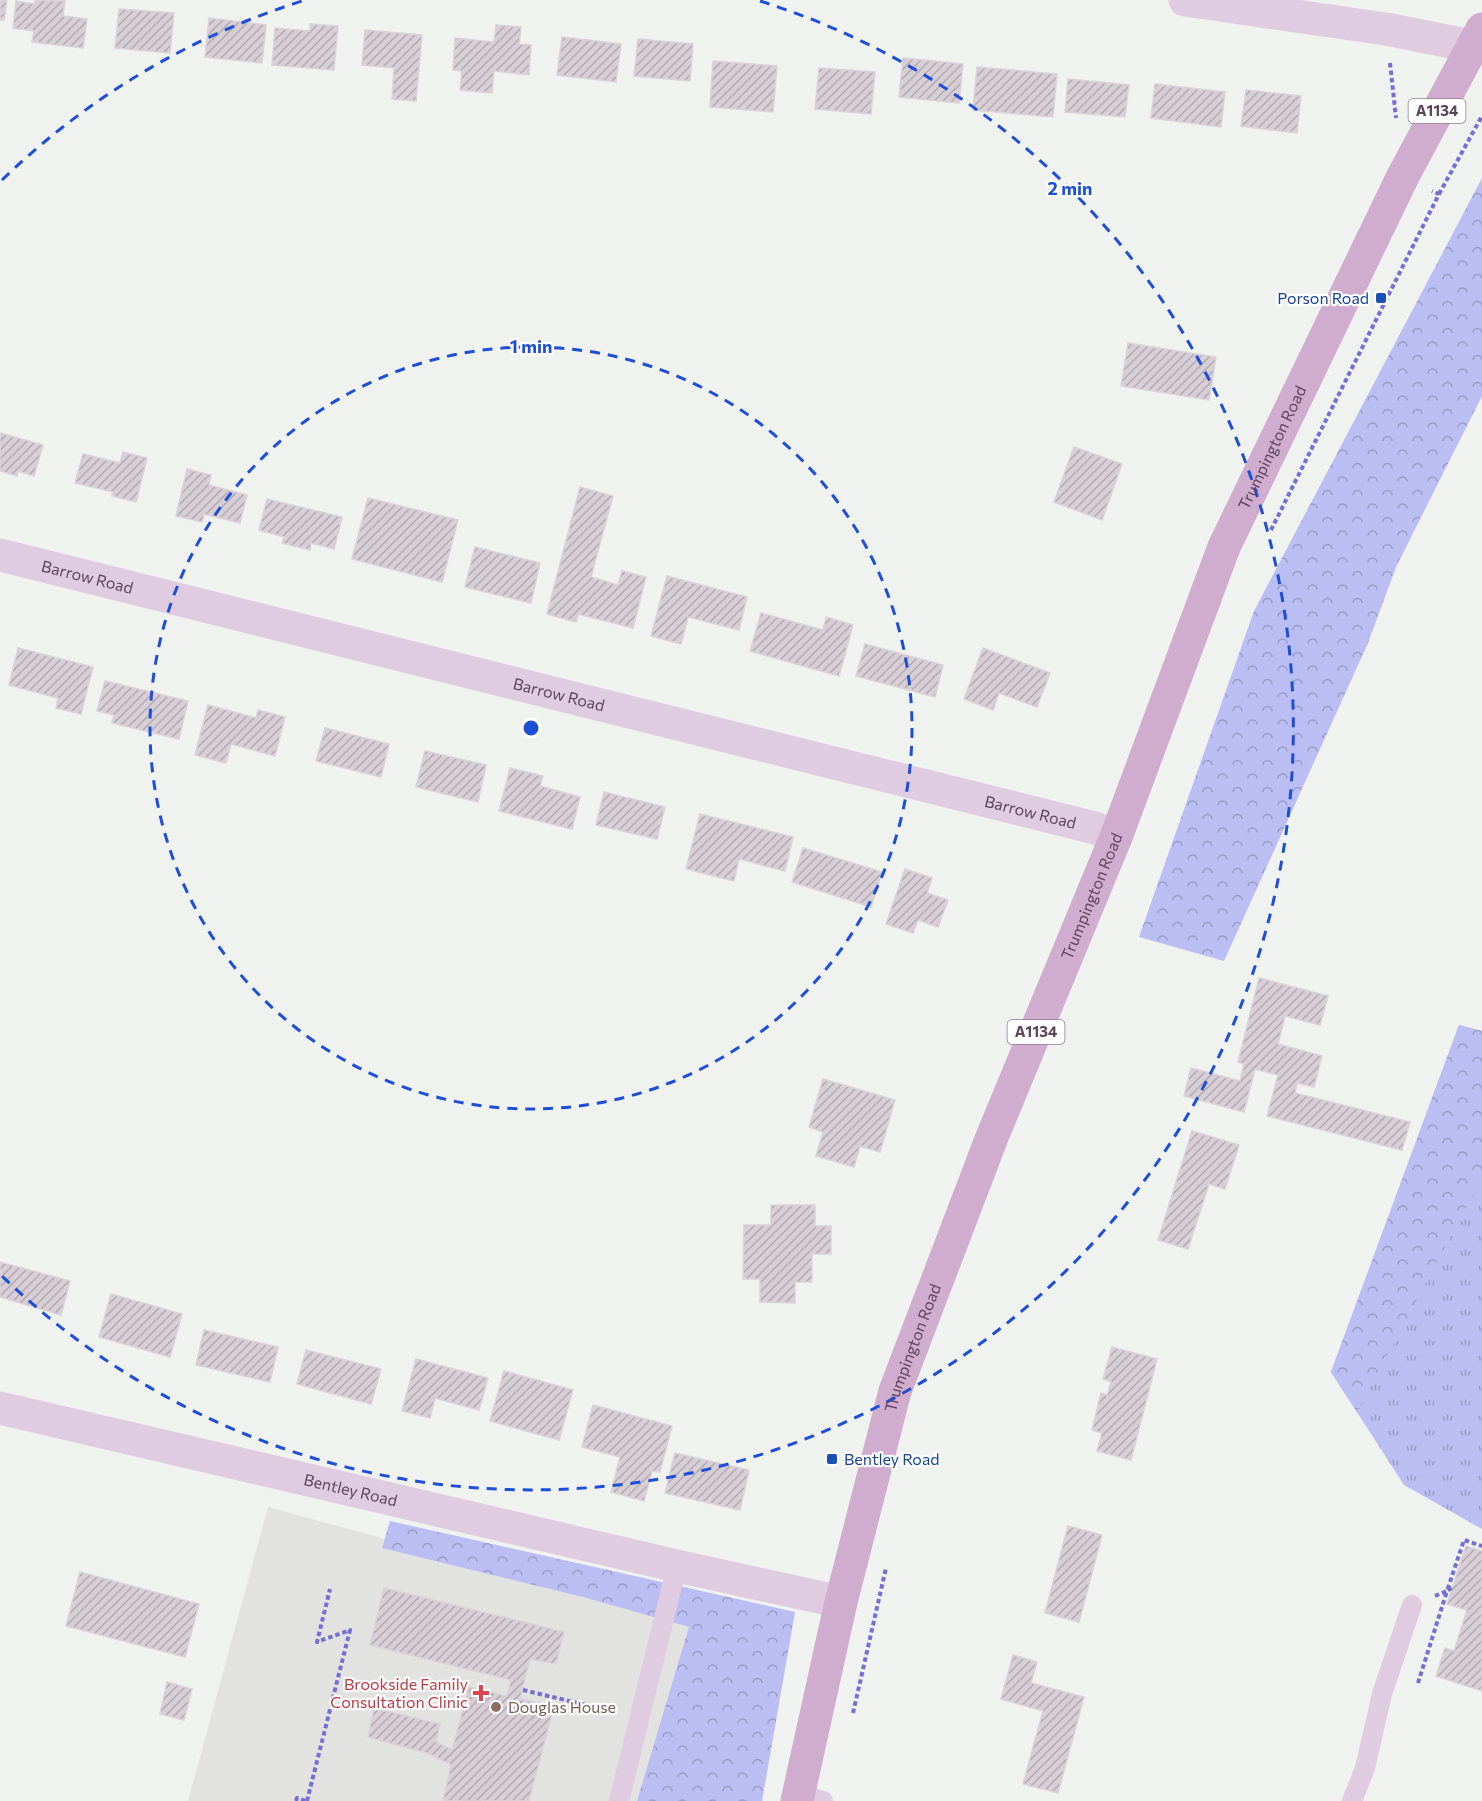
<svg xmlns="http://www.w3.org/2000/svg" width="1482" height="1801" font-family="Commissioner,sans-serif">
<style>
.education{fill:#e2e3e1}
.grass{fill:url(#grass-tufts)}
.forest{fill:url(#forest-crowns)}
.building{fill:url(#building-hatch);stroke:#dbd2d9;stroke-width:1.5}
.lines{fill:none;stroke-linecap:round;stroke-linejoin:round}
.path{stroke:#746fd3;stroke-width:4;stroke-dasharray:4.5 3;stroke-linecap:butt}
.lane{stroke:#e0cce0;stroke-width:20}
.street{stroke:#e0cce0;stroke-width:33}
.primary{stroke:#d0accf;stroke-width:33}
.ring{fill:none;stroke:#1d4ed8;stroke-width:3;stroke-dasharray:10 8}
.transit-dot{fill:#1a4fb4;stroke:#fff;stroke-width:2}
.health-dot{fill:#e0444e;stroke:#fff;stroke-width:2}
.education-dot{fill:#8d6e63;stroke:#fff;stroke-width:2}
.labels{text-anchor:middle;stroke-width:4.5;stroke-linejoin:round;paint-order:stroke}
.shield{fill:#fff;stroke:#8e7d8e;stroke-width:1.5}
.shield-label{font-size:15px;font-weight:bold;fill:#5e455e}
.transit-label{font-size:16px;fill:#164399;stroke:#fff;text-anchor:end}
.street-label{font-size:16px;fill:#5e455e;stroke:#fff}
.health-label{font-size:16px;fill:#be3a42;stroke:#fff;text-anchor:end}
.education-label{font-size:16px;fill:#785e54;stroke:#fff;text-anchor:start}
.centre{fill:#1d4ed8;stroke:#fff;stroke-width:3}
.ring-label{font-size:18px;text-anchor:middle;font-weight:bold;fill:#1d4ed8;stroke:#fff;stroke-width:4.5;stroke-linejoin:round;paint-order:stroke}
</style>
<defs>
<pattern id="grass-tufts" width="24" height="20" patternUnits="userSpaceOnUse" patternTransform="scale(1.5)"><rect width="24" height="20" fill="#babef2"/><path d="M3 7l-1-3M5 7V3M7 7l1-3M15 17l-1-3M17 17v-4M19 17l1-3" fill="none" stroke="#9a9cc7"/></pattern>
<pattern id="forest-crowns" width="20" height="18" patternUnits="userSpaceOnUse" patternTransform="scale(1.5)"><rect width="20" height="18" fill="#babef2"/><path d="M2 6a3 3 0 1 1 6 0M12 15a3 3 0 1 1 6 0" fill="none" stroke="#9a9cc7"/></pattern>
<pattern id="building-hatch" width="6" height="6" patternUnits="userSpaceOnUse" patternTransform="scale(1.5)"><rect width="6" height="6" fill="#d7ced6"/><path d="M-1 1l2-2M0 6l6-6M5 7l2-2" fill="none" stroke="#b2a9b1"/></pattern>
</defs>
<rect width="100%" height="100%" fill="#f0f2ef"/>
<path class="education" d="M268,1507L665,1615L790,1640L762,1801H188Z"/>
<path class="grass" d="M1459,1025L1482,1031V1529L1404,1485L1331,1372Z"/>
<g class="forest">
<path d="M1482,178V396L1396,567L1368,643L1224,961L1139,937L1254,611Z"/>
<path d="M1459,1025L1482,1031V1178L1357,1412L1331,1372Z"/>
<path d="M390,1521L795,1612L762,1801H637L689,1627L583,1597L382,1548Z"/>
</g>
<g class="building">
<path d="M0,0H7L4,20H0Z"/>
<path d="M35,0L65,1L63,16L87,19L83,48L32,42L34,31L13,28L16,1L35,4Z"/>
<path d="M119,9L174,13L170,53L115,48Z"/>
<path d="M209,18L266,25L262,63L205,57Z"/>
<path d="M310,24L338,26L334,70L272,65L275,28L310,31Z"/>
<path d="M496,25L521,27L519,44L531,45L529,75L494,71L492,93L460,90L462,71L453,70L455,38L494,42Z"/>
<path d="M365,30L422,35L416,101L392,99L394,68L362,65Z"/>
<path d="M562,37L621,44L616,82L557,75Z"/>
<path d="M638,39L693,44L690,81L634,76Z"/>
<path d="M903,58L963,64L959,103L899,97Z"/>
<path d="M713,61L777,66L773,112L710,107Z"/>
<path d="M977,67L1057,74L1053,117L973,110Z"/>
<path d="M819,68L875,72L871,114L815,109Z"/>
<path d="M1068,79L1129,85L1125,117L1065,112Z"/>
<path d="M1155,84L1225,92L1221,127L1151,118Z"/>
<path d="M1246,90L1301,96L1297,133L1241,126Z"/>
<path d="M1128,343L1216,357L1209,400L1121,386Z"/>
<path d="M0,433L43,445L34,476L18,471L17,476L0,471Z"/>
<path d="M1074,447L1122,464L1102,520L1054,502Z"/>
<path d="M123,452L147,458L136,502L112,496L113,492L75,483L83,454L120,463Z"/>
<path d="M187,469L211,475L209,485L247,495L240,523L204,514L202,522L176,516Z"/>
<path d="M580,487L613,496L591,577L618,585L622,571L646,577L633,628L578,614L576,622L547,614Z"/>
<path d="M368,498L458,520L442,582L352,559Z"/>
<path d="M267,499L342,517L334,549L311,543L310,550L282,543L284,537L259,530Z"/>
<path d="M475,547L540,563L531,603L465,587Z"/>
<path d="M667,576L747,597L739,630L688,617L681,644L651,636Z"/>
<path d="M761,613L823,630L826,617L853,625L839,676L750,651Z"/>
<path d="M865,644L943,665L935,697L856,676Z"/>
<path d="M18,648L93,667L81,714L56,708L58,698L9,685Z"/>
<path d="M983,648L1050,673L1037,707L999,693L993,710L964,699Z"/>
<path d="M105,681L188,701L179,739L112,723L114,715L97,711Z"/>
<path d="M208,705L256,718L258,710L285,717L275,756L231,744L226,763L195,755Z"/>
<path d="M325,728L389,744L381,777L316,761Z"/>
<path d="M425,751L486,765L478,802L416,787Z"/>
<path d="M510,768L543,776L540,786L580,797L572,829L499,811Z"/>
<path d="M604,792L665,807L657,839L596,825Z"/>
<path d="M700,814L793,837L785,871L739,859L734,881L686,869Z"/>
<path d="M803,848L882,872L871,907L792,882Z"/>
<path d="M905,869L932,878L927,893L948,900L938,927L918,920L913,933L886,924Z"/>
<path d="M1259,978L1328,996L1320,1025L1285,1016L1278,1044L1322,1056L1314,1087L1297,1083L1295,1093L1410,1122L1402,1150L1267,1116L1278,1075L1255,1069L1244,1112L1184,1096L1191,1068L1240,1081L1244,1064L1238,1062Z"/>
<path d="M823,1079L895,1100L880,1152L860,1146L854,1167L816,1156L823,1132L809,1127Z"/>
<path d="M1192,1131L1239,1145L1225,1189L1209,1184L1188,1249L1158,1240Z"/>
<path d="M771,1205H815V1226H831V1254H812V1282H795V1303L760,1302V1279H743L744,1225H771Z"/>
<path d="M0,1262L70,1281L61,1315L0,1297Z"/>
<path d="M111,1294L182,1314L170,1357L99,1337Z"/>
<path d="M204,1330L278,1347L270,1382L196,1365Z"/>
<path d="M1112,1347L1157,1359L1131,1460L1097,1451L1102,1433L1092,1430L1101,1393L1107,1395L1111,1382L1103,1379Z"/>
<path d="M306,1350L381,1369L371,1404L297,1384Z"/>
<path d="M416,1359L488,1378L479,1410L435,1398L430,1418L402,1411Z"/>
<path d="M504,1371L573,1390L559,1440L490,1421Z"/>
<path d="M593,1405L672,1426L660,1472L652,1471L644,1501L611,1492L620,1457L582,1447Z"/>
<path d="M675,1453L749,1470L740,1510L665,1493Z"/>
<path d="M1068,1526L1102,1535L1079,1622L1045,1613Z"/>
<path d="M1466,1546L1482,1551V1691L1436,1676L1445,1648L1454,1651L1467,1610L1447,1604Z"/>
<path d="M80,1572L199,1604L185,1657L66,1626Z"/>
<path d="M384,1588L564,1632L556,1664L530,1659L520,1699L554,1706L529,1801H443L451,1765L430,1754L368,1737L374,1708L440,1724L436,1742L452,1750L469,1687L507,1696L511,1680L370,1645Z"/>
<path d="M1013,1655L1037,1662L1031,1683L1084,1697L1058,1793L1023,1784L1043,1711L1001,1699Z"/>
<path d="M167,1682L192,1689L184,1720L160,1714Z"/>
</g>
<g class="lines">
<g class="path">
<path d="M1390,63L1396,118"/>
<path d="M1439,194L1482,116"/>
<path d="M1271,530L1439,194L1432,191"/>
<path d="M1435,1596L1447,1591L1464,1540L1482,1546"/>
<path d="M1418,1683L1447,1591L1453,1587"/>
<path d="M523,1690L616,1712"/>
<path d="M853,1713L886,1568"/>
<path d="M296,1801L297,1798L306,1801"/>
<path d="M307,1801L350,1630L317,1642L330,1589"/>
</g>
<g class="lane">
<path d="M799,1794L823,1801"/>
<path d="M619,1801L677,1566"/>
<path d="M1352,1801L1365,1768L1382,1694L1412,1605"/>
</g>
<g class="street">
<path d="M1185,0L1386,29L1471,46"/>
<path id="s1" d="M0,555L1095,828L1116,837"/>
<path id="s2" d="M0,1408L677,1566L841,1602"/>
</g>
<path class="primary" id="s3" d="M797,1801L841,1602L895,1391L992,1137L1116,837L1224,547L1403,176L1482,29"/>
</g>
<g class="ring">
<circle cx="531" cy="728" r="381"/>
<path d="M2 180A762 762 0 0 1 302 1M760 1A762 762 0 1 1 2 1276"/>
</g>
<g class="transit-dot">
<rect x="1375" y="292" width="12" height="12" rx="3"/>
<rect x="826" y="1453" width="12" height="12" rx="3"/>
</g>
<path class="health-dot" d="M478 1684h6v6h6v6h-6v6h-6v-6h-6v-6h6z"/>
<circle class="education-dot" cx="496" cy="1707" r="6"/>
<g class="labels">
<g class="shield">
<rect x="1408.5" y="99" width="57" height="24" rx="4.5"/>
<rect x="1007.5" y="1020" width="57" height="24" rx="4.5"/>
</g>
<g class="shield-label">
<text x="1437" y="116">A1134</text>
<text x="1036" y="1037">A1134</text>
</g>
<g class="transit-label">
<text x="1369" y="304">Porson Road</text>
<text x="844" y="1465" text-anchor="start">Bentley Road</text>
</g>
<g class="street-label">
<text dy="6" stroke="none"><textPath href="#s3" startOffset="1438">Trumpington Road</textPath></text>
<text dy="6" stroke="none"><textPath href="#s1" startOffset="90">Barrow Road</textPath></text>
<text dy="6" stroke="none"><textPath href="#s1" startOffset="576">Barrow Road</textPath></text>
<text dy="6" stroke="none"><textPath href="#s1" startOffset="1062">Barrow Road</textPath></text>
<text dy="6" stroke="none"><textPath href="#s3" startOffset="954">Trumpington Road</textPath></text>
<text dy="6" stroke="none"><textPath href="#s3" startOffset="468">Trumpington Road</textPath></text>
<text dy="6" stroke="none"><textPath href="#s2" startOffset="360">Bentley Road</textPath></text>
</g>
<g class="health-label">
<text x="468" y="1690">Brookside Family<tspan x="468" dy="18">Consultation Clinic</tspan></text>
</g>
<g class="education-label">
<text x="508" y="1713">Douglas House</text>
</g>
</g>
<circle cx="531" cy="728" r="9" class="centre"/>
<g class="ring-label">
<text x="1070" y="195">2 min</text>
<text x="531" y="353">1 min</text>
</g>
</svg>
